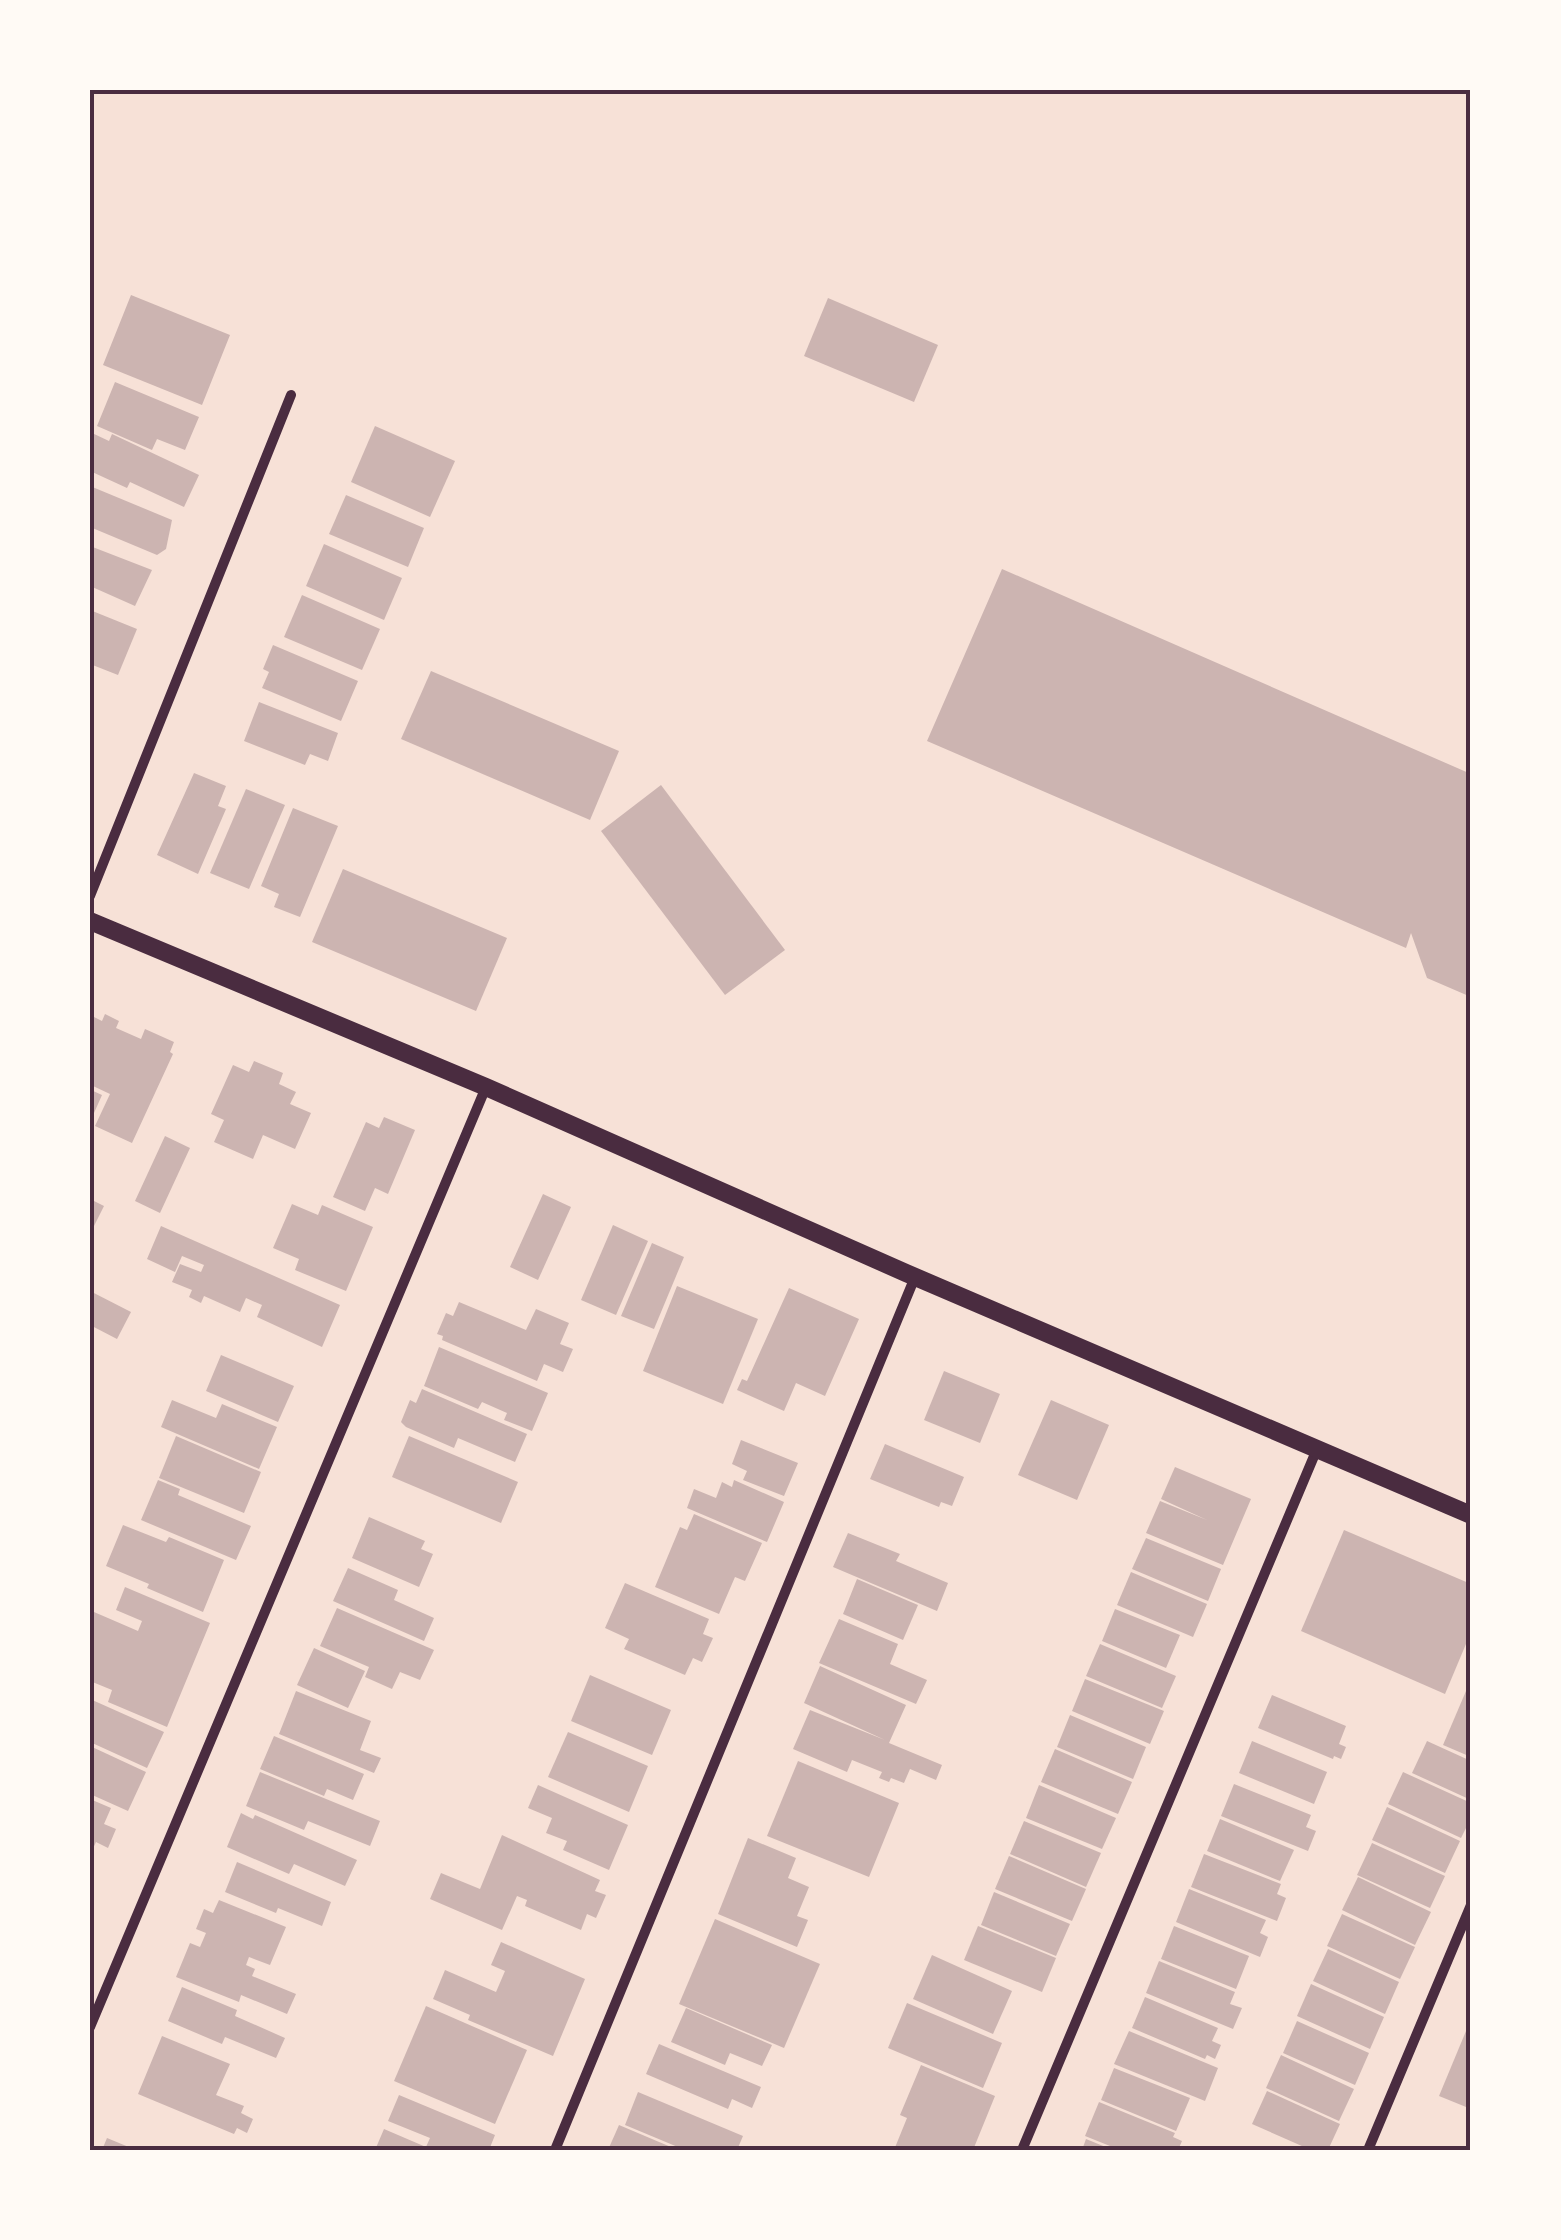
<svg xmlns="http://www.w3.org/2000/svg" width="1561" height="2240" font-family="'PT Sans',sans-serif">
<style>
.building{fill:#ccb4b1}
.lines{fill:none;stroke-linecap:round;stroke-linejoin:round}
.minor{stroke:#4a2c40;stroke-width:10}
.tertiary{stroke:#4a2c40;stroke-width:18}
.neatline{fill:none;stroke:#4a2c40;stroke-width:4}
</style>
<rect width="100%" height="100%" fill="#f7e1d7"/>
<g class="building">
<path d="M131,295L230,335L202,405L103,365Z"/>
<path d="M828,298L938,345L914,402L804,356Z"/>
<path d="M115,382L199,417L185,450L157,439L152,450L97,426Z"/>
<path d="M375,426L455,461L430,517L351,482Z"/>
<path d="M92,433L109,441L112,434L199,475L184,507L130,482L127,488L90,471Z"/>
<path d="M90,486L172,520L166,549L157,555L90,527Z"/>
<path d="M346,495L424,528L408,567L329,534Z"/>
<path d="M324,544L402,578L384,620L306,586Z"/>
<path d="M90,546L152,570L135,606L90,586Z"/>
<path d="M1002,569L1471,774V795L1466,806L1471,808V997L1427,978L1411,933L1406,948L927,741Z"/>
<path d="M302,595L380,629L362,670L284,637Z"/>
<path d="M90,610L137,629L118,675L90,664Z"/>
<path d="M273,645L358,681L341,721L262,688L269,672L263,669Z"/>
<path d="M431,671L619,751L590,820L401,739Z"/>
<path d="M259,702L338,733L328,761L310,754L305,765L244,741Z"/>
<path d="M194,773L226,786L218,806L226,809L198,874L157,855Z"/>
<path d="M661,785L785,950L725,995L601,831Z"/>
<path d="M246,789L285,805L249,889L210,873Z"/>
<path d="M293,808L338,826L300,917L274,907L279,894L261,886Z"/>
<path d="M343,869L507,938L476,1011L312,942Z"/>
<path d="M105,1014L119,1021L116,1028L141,1039L145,1029L174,1042L170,1052L173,1054L132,1143L95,1126L110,1094L93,1086L91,1090L102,1095L94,1113L90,1111V1015L102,1021Z"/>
<path d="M254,1061L283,1073L279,1084L296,1092L290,1104L311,1113L295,1149L263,1135L253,1159L214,1142L224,1120L211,1114L233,1065L249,1072Z"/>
<path d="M384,1117L415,1130L388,1194L375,1188L365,1211L333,1197L366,1122L379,1128Z"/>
<path d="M165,1136L190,1148L160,1213L135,1201Z"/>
<path d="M543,1194L571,1207L538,1280L510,1267Z"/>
<path d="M90,1199L104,1206L90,1234Z"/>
<path d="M292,1204L318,1215L322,1205L373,1227L346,1291L295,1270L299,1259L273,1248Z"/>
<path d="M613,1225L648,1241L616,1315L581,1300Z"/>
<path d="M161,1226L340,1305L322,1347L257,1317L262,1305L246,1298L240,1312L204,1296L201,1303L189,1297L192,1290L172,1282L180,1264L201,1272L204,1265L182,1256L175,1272L147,1259Z"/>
<path d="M652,1243L684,1257L654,1329L621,1316Z"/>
<path d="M677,1286L758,1319L723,1404L643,1371Z"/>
<path d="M789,1288L859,1319L825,1396L796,1383L784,1411L737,1390L742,1379L747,1381Z"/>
<path d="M90,1291L131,1312L117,1339L90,1325Z"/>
<path d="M459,1302L526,1330L536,1309L569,1323L560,1344L573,1349L563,1372L544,1364L537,1381L442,1340L443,1336L437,1334L446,1313L453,1316Z"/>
<path d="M439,1347L548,1393L532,1431L504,1420L507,1413L482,1402L478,1409L424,1386Z"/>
<path d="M221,1355L294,1386L278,1422L206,1391Z"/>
<path d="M944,1371L1000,1394L980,1443L924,1420Z"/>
<path d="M422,1389L527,1434L515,1462L458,1438L454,1448L406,1427L401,1422L410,1400L416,1403Z"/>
<path d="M172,1400L216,1418L222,1404L277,1427L259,1469L161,1427Z"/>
<path d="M1051,1400L1109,1425L1077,1500L1018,1475Z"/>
<path d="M176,1436L261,1472L244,1513L159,1478Z"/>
<path d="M409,1436L518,1482L501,1523L392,1477Z"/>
<path d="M741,1440L798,1463L784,1496L743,1480L747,1471L732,1464Z"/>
<path d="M885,1444L964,1477L952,1506L941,1502L939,1507L870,1479Z"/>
<path d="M1175,1467L1251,1499L1223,1565L1146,1533L1160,1501L1207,1520L1161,1499Z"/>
<path d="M158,1480L180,1489L178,1495L251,1526L236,1560L141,1520Z"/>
<path d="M734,1480L784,1502L767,1542L687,1508L694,1489L716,1498L722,1482L732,1487Z"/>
<path d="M694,1514L762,1543L745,1581L735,1577L719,1614L655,1587L680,1527L687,1530Z"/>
<path d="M369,1517L425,1541L421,1549L433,1554L419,1587L352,1558Z"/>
<path d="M123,1525L166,1542L169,1537L224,1560L203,1612L147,1588L149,1584L106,1566Z"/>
<path d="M1344,1530L1471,1584V1632L1445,1694L1301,1631Z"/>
<path d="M848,1533L900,1554L896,1561L948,1583L937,1611L833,1567Z"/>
<path d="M1146,1538L1221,1569L1208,1601L1132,1569Z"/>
<path d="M348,1568L398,1590L394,1600L434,1618L424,1641L333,1601Z"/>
<path d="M1131,1572L1207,1604L1193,1637L1117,1605Z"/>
<path d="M857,1579L918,1605L903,1640L843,1614Z"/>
<path d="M625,1583L709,1619L703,1634L713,1638L702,1662L693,1658L685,1675L624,1649L629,1639L605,1628Z"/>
<path d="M125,1587L210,1623L167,1727L108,1702L112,1690L90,1681V1621L94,1612L138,1631L142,1621L116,1610Z"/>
<path d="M337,1608L434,1650L420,1680L400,1672L392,1689L365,1677L369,1667L320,1646Z"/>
<path d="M1115,1609L1180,1635L1166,1668L1102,1641Z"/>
<path d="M839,1619L898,1644L890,1664L927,1680L916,1704L819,1663Z"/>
<path d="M1100,1644L1176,1676L1162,1708L1086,1676Z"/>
<path d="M314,1648L365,1671L348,1708L297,1685Z"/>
<path d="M820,1666L906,1705L889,1743L942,1765L936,1780L910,1769L904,1783L891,1778L889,1782L879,1778L882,1772L852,1760L847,1772L793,1749L810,1710L885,1740L804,1703Z"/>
<path d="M590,1675L671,1710L652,1755L571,1721Z"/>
<path d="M1085,1679L1164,1711L1150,1744L1072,1711Z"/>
<path d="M296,1691L371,1721L360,1750L381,1758L374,1773L279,1734Z"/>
<path d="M1466,1691L1471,1693V1757L1443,1745Z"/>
<path d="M1272,1695L1346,1726L1339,1744L1346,1747L1341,1759L1334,1756L1333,1759L1258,1728Z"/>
<path d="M90,1699L164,1732L147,1768L90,1742L93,1732L90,1731Z"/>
<path d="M1070,1715L1146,1747L1133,1779L1057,1747Z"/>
<path d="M568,1732L648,1766L629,1812L548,1777Z"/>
<path d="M274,1736L364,1774L353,1800L327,1789L324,1796L260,1769Z"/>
<path d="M1252,1741L1327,1772L1314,1804L1239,1773Z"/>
<path d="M1427,1741L1471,1761V1800L1412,1773Z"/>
<path d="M90,1746L146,1772L128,1811L90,1794Z"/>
<path d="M1055,1749L1132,1782L1118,1814L1041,1782Z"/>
<path d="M798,1761L899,1803L869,1877L767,1836Z"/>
<path d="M260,1772L380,1821L370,1846L308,1821L304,1830L246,1806Z"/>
<path d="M1403,1772L1471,1803V1818L1461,1838L1388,1804Z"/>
<path d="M1234,1784L1311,1815L1306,1827L1316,1831L1308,1851L1221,1816Z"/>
<path d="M538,1785L628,1825L609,1870L563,1850L567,1841L546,1833L552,1818L528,1808Z"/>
<path d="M1039,1785L1116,1818L1102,1849L1026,1818Z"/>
<path d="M90,1799L111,1808L104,1824L116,1829L108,1848L96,1842L90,1855Z"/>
<path d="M1387,1807L1460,1841L1445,1873L1372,1840Z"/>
<path d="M241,1813L253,1819L255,1815L357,1860L345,1886L294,1864L289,1874L227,1847Z"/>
<path d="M1220,1819L1294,1850L1280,1881L1207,1851Z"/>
<path d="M1024,1821L1101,1853L1086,1887L1010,1854Z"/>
<path d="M502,1835L600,1880L595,1891L606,1895L596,1918L587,1914L581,1930L525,1906L527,1900L517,1896L502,1930L430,1899L441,1873L480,1889Z"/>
<path d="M748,1838L796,1858L788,1878L809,1887L797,1916L808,1920L797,1947L718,1914Z"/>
<path d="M1372,1843L1445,1876L1430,1908L1357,1875Z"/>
<path d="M1204,1854L1281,1884L1277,1894L1286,1898L1277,1921L1191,1887Z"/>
<path d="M1009,1856L1086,1889L1072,1921L995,1889Z"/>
<path d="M237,1862L331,1902L322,1926L278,1908L276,1913L225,1892Z"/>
<path d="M1358,1877L1431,1912L1415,1945L1342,1910Z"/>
<path d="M1189,1889L1266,1920L1260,1933L1268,1937L1260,1957L1176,1922Z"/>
<path d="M994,1892L1070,1924L1056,1956L981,1925Z"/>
<path d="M219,1900L286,1927L270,1965L249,1957L246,1965L255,1969L252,1976L296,1994L287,2014L241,1995L239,2002L176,1977L190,1943L200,1947L206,1933L196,1929L204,1909L213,1913Z"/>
<path d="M1342,1914L1415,1947L1400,1979L1327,1946Z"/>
<path d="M715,1919L820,1964L784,2048L679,2004Z"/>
<path d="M978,1926L1056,1958L1042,1992L964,1960Z"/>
<path d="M1174,1926L1249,1956L1236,1989L1161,1959Z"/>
<path d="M501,1942L585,1979L553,2056L468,2020L470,2015L433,1999L445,1970L496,1992L505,1971L491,1965Z"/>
<path d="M1328,1949L1399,1982L1385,2014L1313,1981Z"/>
<path d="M932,1955L1012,1991L993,2034L913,1999Z"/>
<path d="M1159,1961L1235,1992L1230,2004L1242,2008L1233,2029L1146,1993Z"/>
<path d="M1311,1984L1384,2017L1370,2049L1297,2016Z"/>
<path d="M182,1987L237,2010L235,2016L285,2038L276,2058L225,2037L222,2044L168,2021Z"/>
<path d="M1145,1997L1218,2028L1212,2041L1221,2045L1215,2059L1207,2055L1205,2059L1132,2028Z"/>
<path d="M907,2003L1002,2043L983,2088L888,2048Z"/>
<path d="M426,2006L527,2050L495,2124L394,2081Z"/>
<path d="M686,2008L772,2045L762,2066L730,2053L725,2065L671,2042Z"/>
<path d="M1471,2019V2109L1439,2096Z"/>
<path d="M1297,2021L1369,2053L1355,2085L1283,2053Z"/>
<path d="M1129,2031L1218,2068L1205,2101L1114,2064Z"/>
<path d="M162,2036L230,2064L216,2095L244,2106L241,2113L253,2119L247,2133L237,2128L234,2134L138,2094Z"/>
<path d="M659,2044L761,2087L752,2108L732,2099L728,2109L646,2074Z"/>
<path d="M1281,2055L1354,2089L1339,2121L1266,2088Z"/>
<path d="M921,2065L995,2096L973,2150H894L907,2118L900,2115Z"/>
<path d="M1114,2068L1190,2098L1176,2131L1101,2100Z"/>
<path d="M1267,2091L1340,2124L1328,2150H1311L1252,2124Z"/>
<path d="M638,2092L743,2136L737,2150H685L625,2125Z"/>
<path d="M399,2095L495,2135L489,2150H375L384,2129L426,2147L430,2138L388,2121Z"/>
<path d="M1099,2102L1175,2133L1173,2137L1182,2141L1178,2150H1120L1085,2136Z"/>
<path d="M619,2125L678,2150H608Z"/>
<path d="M107,2138L136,2150H102Z"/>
<path d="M1086,2139L1113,2150H1082Z"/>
</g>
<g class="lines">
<g class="minor">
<path d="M90,896L291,395"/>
<path d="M90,2027L486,1087"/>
<path d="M555,2150L915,1277"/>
<path d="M1022,2150L1317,1449"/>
<path d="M1368,2150L1471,1905"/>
</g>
<path class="tertiary" d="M90,921L486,1087L906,1273L1471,1515"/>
</g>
<rect width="1561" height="2240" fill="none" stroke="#fffaf5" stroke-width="185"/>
<rect x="92" y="92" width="1376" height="2056" class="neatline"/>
</svg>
